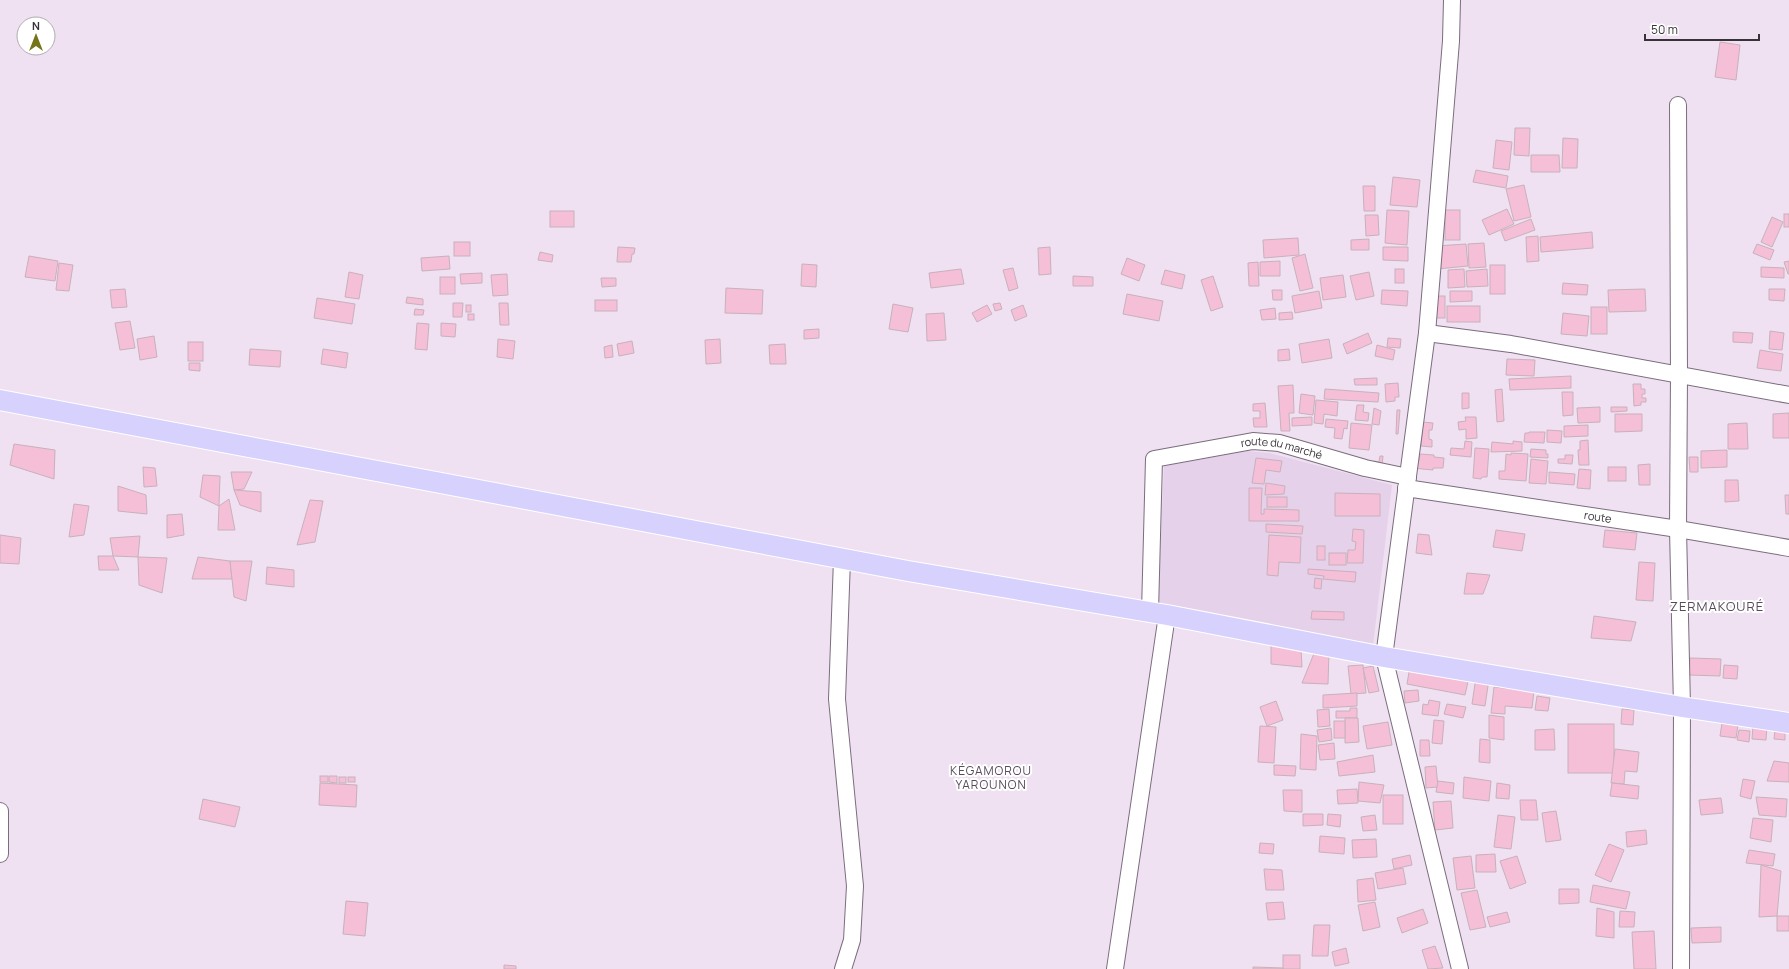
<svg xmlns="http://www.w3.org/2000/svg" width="1789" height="969" font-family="Manrope,sans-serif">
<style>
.built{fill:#e5d1ea}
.building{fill:#f5bfd8;stroke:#c8b1bb}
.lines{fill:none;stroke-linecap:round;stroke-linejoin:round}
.minor-casing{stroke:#7a6d7d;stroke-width:18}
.major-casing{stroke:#fff;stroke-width:22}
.minor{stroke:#fff;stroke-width:16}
.major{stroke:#d7d1fe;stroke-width:20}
.labels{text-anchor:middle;stroke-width:4;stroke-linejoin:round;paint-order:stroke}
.street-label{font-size:11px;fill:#373138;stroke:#fff}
.neighbourhood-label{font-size:12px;letter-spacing:1px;fill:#564a59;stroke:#fff}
.quarter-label{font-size:13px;letter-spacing:1px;fill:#564a59;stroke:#fff}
</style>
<rect width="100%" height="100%" fill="#efe0f2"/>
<path class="built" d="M1247,451L1269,453L1392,485L1373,646L1158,604L1164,466Z"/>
<g class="building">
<path d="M1720,42L1740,45L1736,80L1715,77Z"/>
<path d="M1515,128H1530L1529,156L1514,155Z"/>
<path d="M1563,138L1578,139L1577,168H1562Z"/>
<path d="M1496,140L1512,142L1509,170L1493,168Z"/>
<path d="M1531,155H1559L1560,172H1531Z"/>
<path d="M1476,170L1508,176L1506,188L1473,182Z"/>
<path d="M1393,177L1420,180L1417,207L1390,205Z"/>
<path d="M1524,185L1531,217L1514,221L1506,189Z"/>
<path d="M1363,186H1375V211H1364Z"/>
<path d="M1507,209L1514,224L1489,235L1482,220Z"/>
<path d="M1387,210L1409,211L1407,245L1385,243Z"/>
<rect x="1445" y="210" width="15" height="30"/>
<rect x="550" y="211" width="24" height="16"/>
<rect x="1784" y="214" width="5" height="13"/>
<path d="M1365,215H1378L1379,235L1366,236Z"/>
<path d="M1772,217L1783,222L1772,247L1761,242Z"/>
<path d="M1531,219L1535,230L1505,241L1501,231Z"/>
<path d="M1592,232L1593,248L1541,252L1540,237Z"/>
<path d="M1538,236L1539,261L1527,262L1526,237Z"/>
<path d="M1298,238L1299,255L1264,258L1263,240Z"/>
<path d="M1369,239V250H1351V240Z"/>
<rect x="454" y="242" width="16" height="14"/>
<path d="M1484,243L1486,267L1469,268L1468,244Z"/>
<path d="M1466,244L1468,266L1437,269L1436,246Z"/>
<path d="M1757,244L1774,250L1770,260L1753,253Z"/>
<path d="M618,247L635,248L634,254H632L631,262H617Z"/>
<path d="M1050,247L1051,274L1039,275L1038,248Z"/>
<path d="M1383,247H1408V261L1383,260Z"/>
<path d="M540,252L553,255L552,262L538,260Z"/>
<path d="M1305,254L1313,288L1300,291L1292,258Z"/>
<path d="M29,256L58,261L55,281L25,277Z"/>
<path d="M449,256L450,269L422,271L421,258Z"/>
<path d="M1127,258L1145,265L1139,281L1121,274Z"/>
<path d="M1280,261V276H1260V262Z"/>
<path d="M1789,261V274H1788L1784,262Z"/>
<path d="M1258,262L1259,286H1249L1248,263Z"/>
<path d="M59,263L73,265L69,291L56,290Z"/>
<path d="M802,264L817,265L816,287L801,286Z"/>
<rect x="1490" y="265" width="15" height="29"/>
<path d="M1761,267L1784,268V278L1761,277Z"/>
<path d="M1013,268L1018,288L1009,291L1003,270Z"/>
<path d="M961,269L964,284L931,288L929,273Z"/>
<rect x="1395" y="269" width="9" height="14"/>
<path d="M1464,269L1465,287L1448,288V270Z"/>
<path d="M1487,269L1488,286L1467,287L1466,271Z"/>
<path d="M1165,270L1185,275L1182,289L1161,284Z"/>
<path d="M349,272L363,275L359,299L345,297Z"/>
<path d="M1369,272L1374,296L1356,300L1350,276Z"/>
<path d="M482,273V283L461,284L460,274Z"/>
<path d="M507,274L508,295L493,296L491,275Z"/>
<path d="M1343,275L1346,297L1323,300L1320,278Z"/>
<path d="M1073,276L1093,277V286H1073Z"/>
<path d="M1213,276L1223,307L1211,311L1201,280Z"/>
<rect x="440" y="277" width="15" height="17"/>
<path d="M601,278H616V286L602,287Z"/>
<path d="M1563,283L1588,285L1587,295L1562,294Z"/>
<path d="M726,288L763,290L762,314L725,313Z"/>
<path d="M125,289L127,307L112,308L110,290Z"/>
<path d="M1645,289L1646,311L1609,312L1608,290Z"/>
<path d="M1769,289H1785L1784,301L1769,300Z"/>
<path d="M1272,290H1282V300H1273Z"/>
<path d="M1382,290L1408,291L1407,306L1381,304Z"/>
<path d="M1319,291L1322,308L1295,313L1292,296Z"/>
<path d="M1450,291H1472V301L1450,302Z"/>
<path d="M1127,294L1163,301L1159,321L1123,314Z"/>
<rect x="1431" y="296" width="14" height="22"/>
<path d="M407,297L423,299V305L406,303Z"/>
<path d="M317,298L355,304L352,324L314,318Z"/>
<rect x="595" y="300" width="22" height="11"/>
<path d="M453,303H463L462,317H453Z"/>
<path d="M499,303H508L509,325H500Z"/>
<path d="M1000,303L1002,309L995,311L993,304Z"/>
<path d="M893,304L913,308L908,332L889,329Z"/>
<rect x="466" y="305" width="5" height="7"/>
<path d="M987,305L992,314L977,322L972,313Z"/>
<path d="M1023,305L1027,316L1015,321L1011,310Z"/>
<rect x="1447" y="306" width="33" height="16"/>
<rect x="1591" y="307" width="16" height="27"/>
<path d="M1275,308L1276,319L1262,320L1260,310Z"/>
<path d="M415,309L424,310L423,315H414Z"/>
<path d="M1292,312L1293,319L1279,320V313Z"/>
<path d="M944,313L946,340L927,341L926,314Z"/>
<path d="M1563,313L1589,316L1587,336L1561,334Z"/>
<rect x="468" y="314" width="6" height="6"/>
<path d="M130,321L135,348L120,350L115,323Z"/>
<path d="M417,323L429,324L427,350L415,349Z"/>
<path d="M441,323L456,324L455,337L441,336Z"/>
<path d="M819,329V338L804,339V330Z"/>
<path d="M1770,331L1784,333L1782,350L1769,349Z"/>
<path d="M1733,332L1753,333L1752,343L1733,342Z"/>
<path d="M1368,333L1372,343L1347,354L1343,344Z"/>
<path d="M154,336L157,357L140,360L137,339Z"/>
<path d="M1388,338L1401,339L1400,348L1387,347Z"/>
<path d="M498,339L515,341L513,359L497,357Z"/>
<path d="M720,339L721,363L706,364L705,340Z"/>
<path d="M1329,339L1332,358L1302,363L1299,344Z"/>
<path d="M632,341L634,353L619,356L617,344Z"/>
<rect x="188" y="342" width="15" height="19"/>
<path d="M785,344L786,364H770L769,345Z"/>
<path d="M612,345L613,357L605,358L604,347Z"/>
<path d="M1377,345L1395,350L1393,360L1375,356Z"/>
<path d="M250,349L281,351L280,367L249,365Z"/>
<path d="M323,349L348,353L346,368L321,364Z"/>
<path d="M1289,349L1290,360L1278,361V350Z"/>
<path d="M1760,350L1783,354L1781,371L1757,368Z"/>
<path d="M1507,359L1535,360L1534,376L1506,375Z"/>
<path d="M189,363H200V371L189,370Z"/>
<path d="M1571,376V388L1510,390L1509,379Z"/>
<path d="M1377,378V385H1355L1354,379Z"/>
<path d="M1398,383L1399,397H1395V401L1386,402L1385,384Z"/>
<path d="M1633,384H1641V389H1645V394H1642V398H1646V402H1641V405L1634,406Z"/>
<path d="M1293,385L1294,413H1289L1290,431H1281L1278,386Z"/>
<path d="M1325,389L1379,393L1378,402L1324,399Z"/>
<path d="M1502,389L1504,421L1497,422L1495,390Z"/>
<path d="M1562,392H1573V415L1563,416Z"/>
<path d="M1462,393H1469V408L1462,409Z"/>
<path d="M1301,394L1315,396L1313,415L1299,413Z"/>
<path d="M1316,400L1338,402L1337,416L1324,414L1323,424L1314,423Z"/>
<path d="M1265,403L1267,427H1254L1253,418H1260V411H1253V404Z"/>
<path d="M1357,405H1364L1363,412L1369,413L1368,421L1355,420Z"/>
<path d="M1600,407V422L1578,423L1577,408Z"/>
<path d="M1611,407H1627V411L1611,412Z"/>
<path d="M1374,408L1381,411L1379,425L1372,424Z"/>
<path d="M1397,410H1400L1398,434H1396Z"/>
<path d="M1789,413V438H1773V414Z"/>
<path d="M1615,414H1642V431L1615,432Z"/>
<path d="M1312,417V425L1292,426V418Z"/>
<path d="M1465,417H1476L1477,438L1466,439V429L1459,430L1458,422L1466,421Z"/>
<path d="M1326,419L1348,421L1347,429L1344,428L1342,439L1334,438L1335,428L1325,427Z"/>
<path d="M1423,422L1433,423L1432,430H1429V439L1432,440V447L1421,446Z"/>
<path d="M1351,423L1372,425L1369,450L1349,448Z"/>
<path d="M1747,423L1748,449H1728V424Z"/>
<path d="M1588,425V436L1564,437V426Z"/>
<path d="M1547,430L1562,431L1561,443L1547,442Z"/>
<path d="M1529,432H1545L1544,443L1524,442L1525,433H1529Z"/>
<path d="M1588,440L1589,465H1579L1578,450H1580V441Z"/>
<path d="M1465,441L1472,442L1471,457L1450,455L1451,448L1464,449Z"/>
<path d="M1513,441L1522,442V451L1491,452L1492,442L1513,444Z"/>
<path d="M14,444L55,450L54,479L10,465Z"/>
<path d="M1475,448L1489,449L1487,477H1482L1481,479L1473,478Z"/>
<path d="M1531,449L1546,450V454H1548V458L1530,457Z"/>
<path d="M1727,450V467L1701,468V451Z"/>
<path d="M1511,453L1528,454L1526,481L1499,479V471H1505L1506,454L1511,455Z"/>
<path d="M1420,454L1434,455V457L1444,458L1443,468H1433V470L1412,468V460L1419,461Z"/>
<path d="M1565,455H1573L1572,464L1558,463V459H1565Z"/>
<path d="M1380,456H1383L1382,467H1374V461L1379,462Z"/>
<path d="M1689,457H1698V472H1690Z"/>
<path d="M1256,458L1282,461L1280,472L1266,470L1264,484L1252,483Z"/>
<path d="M1531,459L1548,461L1546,484L1529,483Z"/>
<path d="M1650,464V485H1639L1638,465Z"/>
<path d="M143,467L155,468L157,486L144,487Z"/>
<rect x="1608" y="467" width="18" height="14"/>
<path d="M1579,469L1591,470L1590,489L1577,488Z"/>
<path d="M231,472H252L244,489L234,490Z"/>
<path d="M1549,472L1575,474L1574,485L1549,483Z"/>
<path d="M203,475L220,476L219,506L200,497Z"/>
<path d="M1725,480H1738L1739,501L1725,502Z"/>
<path d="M1266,483L1285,486L1284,494L1265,495Z"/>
<path d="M118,486L146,495L147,514L118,511Z"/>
<path d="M1249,488H1262L1261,514H1264V509L1299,510V521H1249Z"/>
<path d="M234,490L261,492V512L240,505Z"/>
<path d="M1335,493L1380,494V516H1335Z"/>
<path d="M1785,495H1789V514H1786Z"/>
<rect x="1267" y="497" width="20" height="10"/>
<path d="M229,499L235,530H218L219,506Z"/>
<path d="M310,500L323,501L315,542L297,545Z"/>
<path d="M74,504L89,506L84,535L69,537Z"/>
<path d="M182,514L184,535L167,538V515Z"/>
<path d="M1266,524L1303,526L1302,534L1266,532Z"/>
<path d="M1353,529L1364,530L1363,563H1347L1348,550H1355L1356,542L1352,541Z"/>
<path d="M1496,530L1525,534L1522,551L1493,547Z"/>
<path d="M1605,530L1637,533L1635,550L1603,547Z"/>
<path d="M1418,534L1429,535L1432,555L1416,553Z"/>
<path d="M0,535L21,538L19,564L0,563Z"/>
<path d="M1269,535L1301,537L1300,563L1279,562L1278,576L1267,575Z"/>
<path d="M140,536L138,557L113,556L110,538Z"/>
<rect x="1317" y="546" width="8" height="14"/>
<rect x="1329" y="553" width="17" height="12"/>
<path d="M98,556H113L119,570H99Z"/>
<path d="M138,557L167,558L162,593L139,585Z"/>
<path d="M198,557L230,561L232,579H192Z"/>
<path d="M230,561H252L246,601L234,597Z"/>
<path d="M1639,562L1655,563L1653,601L1636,600Z"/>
<path d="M267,567L294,570V587L266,584Z"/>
<path d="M1308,569L1356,572L1355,582L1323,579L1324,576L1308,574Z"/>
<path d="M1467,573L1490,575L1483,594H1464Z"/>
<path d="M1315,578L1322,579L1321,589L1314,588Z"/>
<path d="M1312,611L1344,612V620L1311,619Z"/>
<path d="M1594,616L1636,622L1631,641L1591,638Z"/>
<path d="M1271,644L1301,648L1302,667L1271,664Z"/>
<path d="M1315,651L1329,652L1328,684L1302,683Z"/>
<path d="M1690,658L1721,659L1720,676L1689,675Z"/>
<path d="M1363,665L1366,693L1351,694L1348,666Z"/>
<path d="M1724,665L1738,666L1737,679L1723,678Z"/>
<path d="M1373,666L1379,691L1369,693L1363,668Z"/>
<path d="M1410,666L1469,677L1465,695L1407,684Z"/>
<path d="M1476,677L1489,679L1485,706L1472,704Z"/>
<path d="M1494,687L1534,691L1532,708L1505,706V714L1491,713Z"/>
<path d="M1418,690L1419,701L1405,703L1404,691Z"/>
<path d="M1357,693V706L1323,708V695Z"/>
<path d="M1537,696L1550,698L1548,711L1535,710Z"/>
<path d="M1429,700L1440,702L1438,716L1422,714L1423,704L1428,705Z"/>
<path d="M1276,701L1283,720L1267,726L1260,707Z"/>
<path d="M1447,704L1466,707L1463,718L1444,714Z"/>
<path d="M1350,708H1357V718H1336V711H1350Z"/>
<path d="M1329,709L1330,726L1318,727L1317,710Z"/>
<path d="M1622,709L1634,710L1633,725L1621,724Z"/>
<path d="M1489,715L1504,717V740L1489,738Z"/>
<path d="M1345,718H1358L1359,742L1345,743Z"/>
<path d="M1434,720L1444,721L1442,744L1432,743Z"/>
<rect x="1334" y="721" width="11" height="17"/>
<path d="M1388,722L1392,745L1367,749L1363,726Z"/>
<path d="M1722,723L1738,725L1736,738L1720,736Z"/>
<rect x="1568" y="724" width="46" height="49"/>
<path d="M1260,726L1276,727L1274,763L1258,762Z"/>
<path d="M1753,726H1767L1766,740L1752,739Z"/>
<path d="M1331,728L1332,740L1319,742L1317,730Z"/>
<path d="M1554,729L1555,750H1535V730Z"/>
<path d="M1739,730L1750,731L1749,742L1737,740Z"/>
<path d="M1775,730H1785V740L1774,739Z"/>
<path d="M1301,734L1317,736L1316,770L1300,769Z"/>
<path d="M1480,739L1490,740V763L1479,762Z"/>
<path d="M1420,740H1429L1430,756H1420Z"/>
<path d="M1334,743L1335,759L1320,760L1318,745Z"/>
<path d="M1615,749L1639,752L1637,772L1625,771L1624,784L1611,783Z"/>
<path d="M1373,755L1375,772L1339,776L1337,762Z"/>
<path d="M1774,761L1789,763V782L1767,781Z"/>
<path d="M1274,765L1296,766L1295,776L1274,775Z"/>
<path d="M1436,766L1438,787L1426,788L1425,767Z"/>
<rect x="320" y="776" width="8" height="6"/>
<path d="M329,776H337V783L329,782Z"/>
<rect x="339" y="777" width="7" height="6"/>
<rect x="348" y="777" width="7" height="5"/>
<path d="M1464,777L1491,781L1489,801L1463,798Z"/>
<path d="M1743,779L1755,781L1751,799L1740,796Z"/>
<path d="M1438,781L1454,783L1453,794L1436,792Z"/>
<path d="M1359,782L1384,785L1380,803L1358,801Z"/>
<path d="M320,783L357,785L356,807L319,805Z"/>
<path d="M1497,783L1510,785L1509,799L1496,798Z"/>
<path d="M1612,783L1639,786L1638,799L1610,796Z"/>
<path d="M1357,789L1358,803L1338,804L1337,790Z"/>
<path d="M1283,790H1302V812L1284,811Z"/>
<rect x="1383" y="795" width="20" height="29"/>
<path d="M1756,797L1787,799L1786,817L1759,815Z"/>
<path d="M1721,798L1723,813L1701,815L1699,800Z"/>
<path d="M203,799L240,807L235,827L199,819Z"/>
<path d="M1520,800H1536L1538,820H1521Z"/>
<path d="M1451,801L1453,828L1435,830L1433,802Z"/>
<path d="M1556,811L1561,840L1546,842L1542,813Z"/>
<path d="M1303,814H1323V825L1303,826Z"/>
<path d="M1328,814L1341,815L1340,827L1327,825Z"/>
<path d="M1375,815L1377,830L1363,831L1361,817Z"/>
<path d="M1498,815L1515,817L1511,849L1494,847Z"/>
<path d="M1753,818L1773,820L1771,842L1750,838Z"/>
<path d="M1646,830L1647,844L1627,847L1626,832Z"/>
<path d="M1320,836L1345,838L1344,854L1319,852Z"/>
<path d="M1376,839L1377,857L1353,858L1352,840Z"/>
<path d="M1260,843L1274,844L1273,854L1259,853Z"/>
<path d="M1609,844L1624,850L1611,882L1595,875Z"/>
<path d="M1749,850L1775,854L1773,866L1746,863Z"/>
<path d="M1495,854L1496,872H1476V855Z"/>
<path d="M1410,855L1412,865L1394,869L1392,859Z"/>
<path d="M1471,856L1475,888L1457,890L1453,858Z"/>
<path d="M1517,856L1526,883L1510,889L1500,861Z"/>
<path d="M1761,865L1781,871L1777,916L1759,917Z"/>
<path d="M1403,868L1406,884L1378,889L1375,873Z"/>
<path d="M1264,869L1282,870L1284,890H1266Z"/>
<path d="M1373,878L1376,900L1358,902L1357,880Z"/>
<path d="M1593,885L1630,892L1626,909L1590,902Z"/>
<path d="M1559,889H1579V903L1559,904Z"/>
<path d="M1477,890L1486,927L1470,930L1461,893Z"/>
<path d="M346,901L368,903L365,936L343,934Z"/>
<path d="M1283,902L1285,919L1268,920L1266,903Z"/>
<path d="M1375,902L1380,927L1363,931L1358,905Z"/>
<path d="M1597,908L1614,912V938L1596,936Z"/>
<path d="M1423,909L1428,923L1402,933L1397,918Z"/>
<path d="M1620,911L1635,912L1634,927H1619Z"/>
<path d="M1507,912L1510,922L1490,927L1487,917Z"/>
<rect x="1777" y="916" width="12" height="15"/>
<path d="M1314,925H1330L1328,956H1312Z"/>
<path d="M1721,927V942L1692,943L1691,928Z"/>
<path d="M1654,931L1656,969H1634L1632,932Z"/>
<path d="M1435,946L1443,968L1428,969L1422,950Z"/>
<path d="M1346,948L1349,963L1335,966L1332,952Z"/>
<rect x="1283" y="955" width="17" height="14"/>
<path d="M504,965L516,966V969H504Z"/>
<path d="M1253,967L1283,968V969H1253Z"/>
</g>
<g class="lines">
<defs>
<g id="minor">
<path d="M1452,0L1451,41L1427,333L1384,657L1460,969"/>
<path d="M1678,105L1679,375L1678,529L1682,707L1681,969"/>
<path d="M1427,333L1511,344L1789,395"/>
<path id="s1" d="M1406,488L1678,529L1789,548"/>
<path d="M842,559L837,699L855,886L852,940L843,969"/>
<path id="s2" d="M1150,612L1154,459L1253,441L1279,443L1365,468L1408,477"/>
<path d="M0,811V854"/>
<path d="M1115,969L1167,615"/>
</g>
<path id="major" d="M0,400L908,571L1167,615L1384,657L1682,707L1789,723"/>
</defs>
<use href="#minor" class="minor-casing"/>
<use href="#major" class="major-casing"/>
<use href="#minor" class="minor"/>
<use href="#major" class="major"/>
</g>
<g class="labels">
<g class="street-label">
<text dy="4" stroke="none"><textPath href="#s2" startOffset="283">route du marché</textPath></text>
<text dy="4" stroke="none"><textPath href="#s1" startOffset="194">route</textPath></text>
</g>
<g class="neighbourhood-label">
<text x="991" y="775">KÉGAMOROU<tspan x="991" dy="14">YAROUNON</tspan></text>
</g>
<g class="quarter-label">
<text x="1717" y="611">ZERMAKOURÉ</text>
</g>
</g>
<g transform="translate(36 36)"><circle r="19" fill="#ffffff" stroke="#afadaf"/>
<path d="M0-3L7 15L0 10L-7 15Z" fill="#747419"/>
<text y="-6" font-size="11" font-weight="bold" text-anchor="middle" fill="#373138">N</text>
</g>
<path d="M1645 34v6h114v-6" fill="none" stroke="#373138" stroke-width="2"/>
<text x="1651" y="34" font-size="12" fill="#373138" stroke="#ffffff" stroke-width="3" paint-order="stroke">50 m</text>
</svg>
